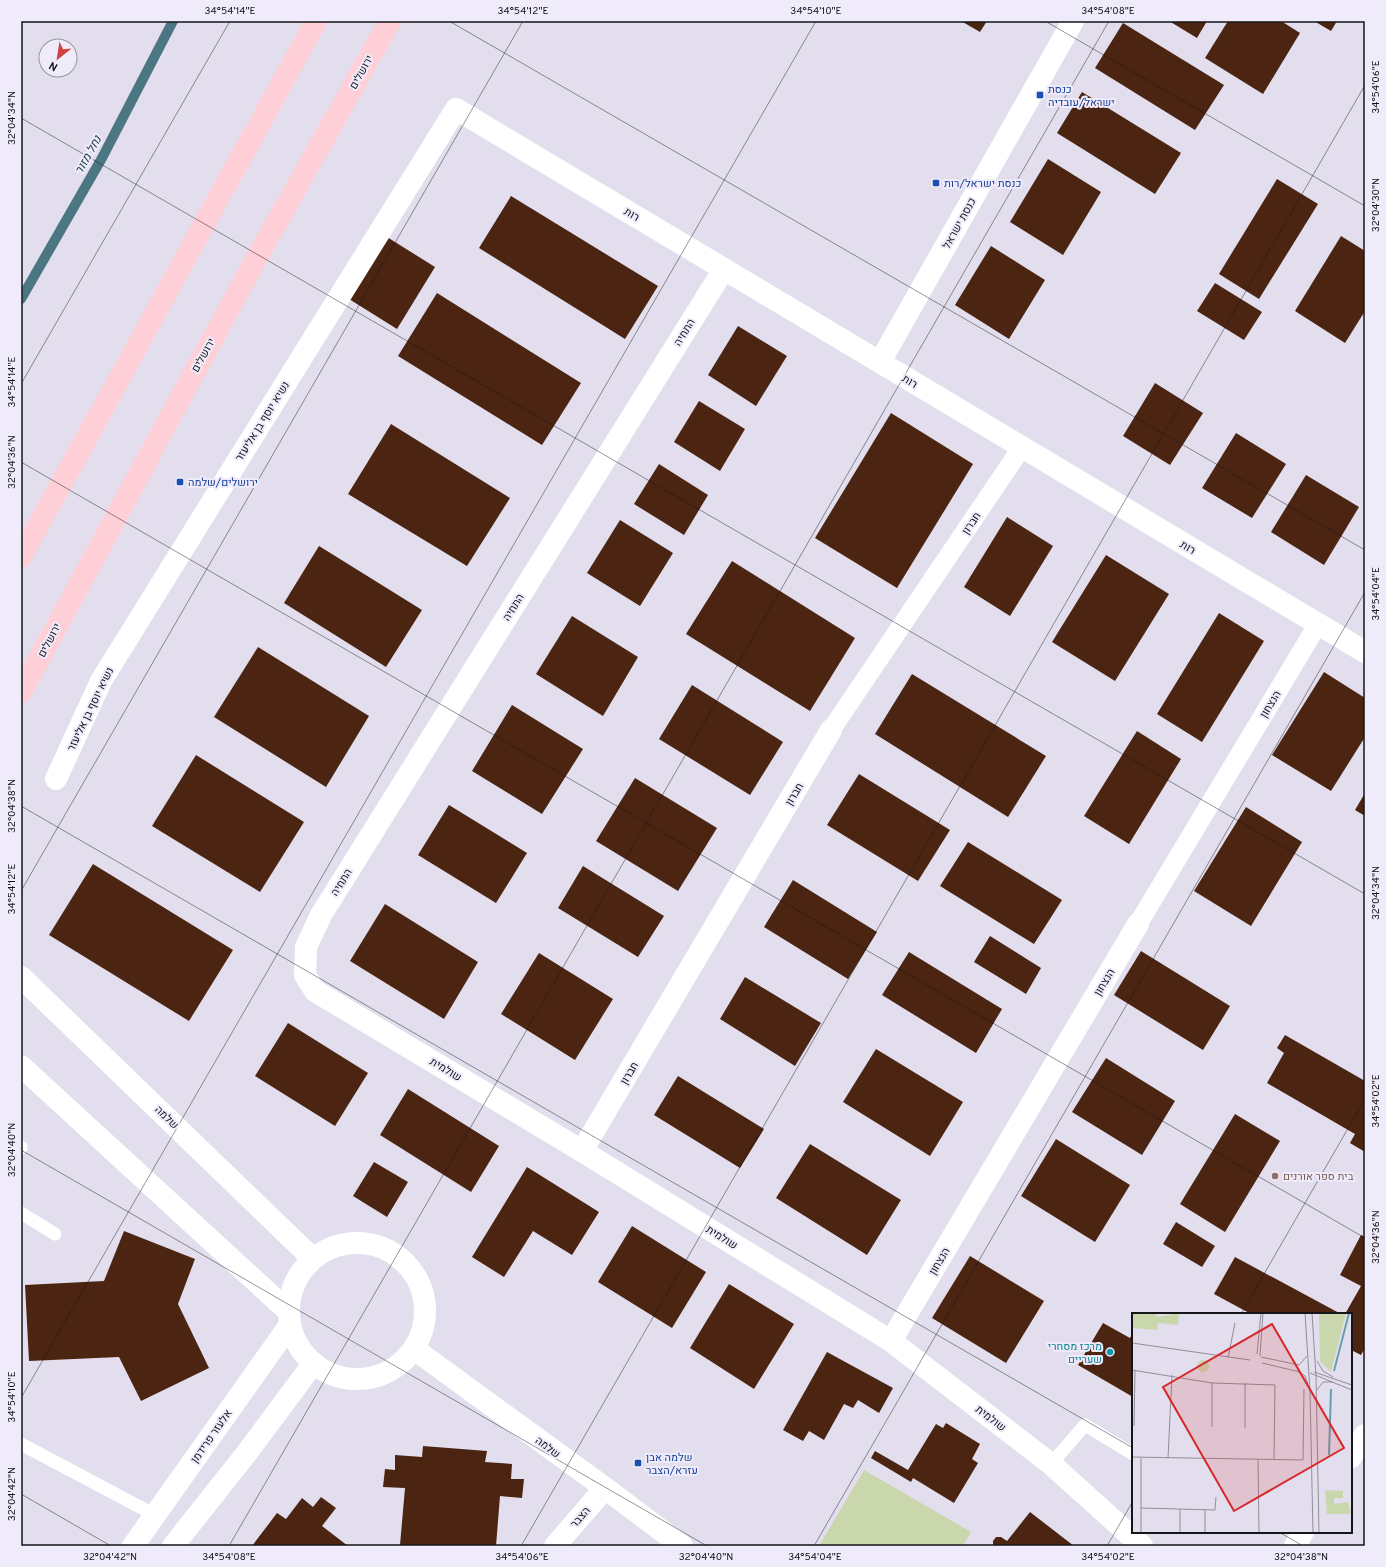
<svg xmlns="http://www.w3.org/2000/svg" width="1386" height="1567" font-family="Overpass,Heebo,sans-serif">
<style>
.green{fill:#cad6ac}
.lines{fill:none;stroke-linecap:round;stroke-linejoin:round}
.stream{stroke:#4c7681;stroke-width:10}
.building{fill:#4b2512}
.service{stroke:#fff;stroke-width:13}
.pedestrian{stroke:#fff;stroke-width:19}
.minor{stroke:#fff;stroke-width:22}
.tertiary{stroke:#fff;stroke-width:22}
.trunk{stroke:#fecfd6;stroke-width:22}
.ticks{fill:none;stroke:#151419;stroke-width:1;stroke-opacity:0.45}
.transit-dot{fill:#1a4fb4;stroke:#f0ebfb;stroke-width:1.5}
.education-dot{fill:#8d6e63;stroke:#f0ebfb;stroke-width:1.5}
.culture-dot{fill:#0f9aa8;stroke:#f0ebfb;stroke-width:1.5}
.labels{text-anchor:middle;stroke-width:4;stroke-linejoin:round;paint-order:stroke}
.street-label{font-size:11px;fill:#151419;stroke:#f0ebfb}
.transit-label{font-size:11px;fill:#164399;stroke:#f0ebfb;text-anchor:start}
.education-label{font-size:11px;fill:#785e54;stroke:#f0ebfb;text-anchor:start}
.culture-label{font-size:11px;fill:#0d838f;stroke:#f0ebfb;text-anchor:end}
.water-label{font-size:12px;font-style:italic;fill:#18373d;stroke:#f0ebfb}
.inset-river{fill:none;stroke:#64a0ad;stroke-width:2}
.inset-road{fill:none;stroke:#918d99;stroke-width:1}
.view{fill:#d62828;fill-opacity:0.15;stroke:#d62828;stroke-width:2}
.inset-edge{fill:none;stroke:#151419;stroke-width:2}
.neatline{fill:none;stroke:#151419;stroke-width:1.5}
.ticks-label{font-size:10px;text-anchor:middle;fill:#151419}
</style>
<rect width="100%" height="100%" fill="#e3deee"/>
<path class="green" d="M864,1470L971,1532L963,1546H819Z"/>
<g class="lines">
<path class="stream" d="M21,299L102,158L173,21"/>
</g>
<g class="building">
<path d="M961,21H987L980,32Z"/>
<path d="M1169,21H1207L1197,38Z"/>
<path d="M1228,21H1281L1300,33L1263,94L1205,58Z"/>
<path d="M1314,21H1337L1331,31Z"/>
<path d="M1123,23L1224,85L1195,130L1095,68Z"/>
<path d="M1082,92L1181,153L1155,194L1057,133Z"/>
<path d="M1048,159L1101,192L1063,255L1010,222Z"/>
<path d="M1277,179L1318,204L1259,299L1219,274Z"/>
<path d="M511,196L658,286L625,339L479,248Z"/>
<path d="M1341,236L1365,251V311L1345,343L1295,311Z"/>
<path d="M387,237L435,267L397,329L349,299Z"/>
<path d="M991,246L1045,280L1009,339L955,305Z"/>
<path d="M1215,283L1262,312L1244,340L1197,311Z"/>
<path d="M437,293L581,383L542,445L398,356Z"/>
<path d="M738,326L787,356L756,406L708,375Z"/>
<path d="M1155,383L1203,413L1170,465L1123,436Z"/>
<path d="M699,401L745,429L720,471L674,442Z"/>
<path d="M891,413L973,464L897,588L815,538Z"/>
<path d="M391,424L510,498L467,566L348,494Z"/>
<path d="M1236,433L1286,464L1252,518L1202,488Z"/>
<path d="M659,464L708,495L684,535L634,504Z"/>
<path d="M1306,475L1359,507L1324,565L1271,532Z"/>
<path d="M1007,517L1053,546L1010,616L964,587Z"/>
<path d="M620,520L673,553L640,606L587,573Z"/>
<path d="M319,546L422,610L386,667L284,603Z"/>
<path d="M1106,555L1169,594L1115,681L1052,642Z"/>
<path d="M732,561L855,638L810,711L686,634Z"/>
<path d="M1219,613L1264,641L1202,742L1157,714Z"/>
<path d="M572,616L638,657L603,716L536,674Z"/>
<path d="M258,647L369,716L326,787L214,717Z"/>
<path d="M1324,672L1365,698V737L1331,791L1272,755Z"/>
<path d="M912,674L1046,756L1008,817L875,734Z"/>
<path d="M692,685L783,742L750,795L659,739Z"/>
<path d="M512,705L583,749L542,814L472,771Z"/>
<path d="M1137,731L1181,759L1129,844L1084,816Z"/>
<path d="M196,755L304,822L260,892L152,826Z"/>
<path d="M859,774L950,830L918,881L827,825Z"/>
<path d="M635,778L717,828L678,891L596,841Z"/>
<path d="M1365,793V816L1355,810Z"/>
<path d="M449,805L527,853L496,903L418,855Z"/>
<path d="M1246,807L1302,842L1251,926L1194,891Z"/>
<path d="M968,842L1062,900L1034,944L940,886Z"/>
<path d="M93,864L233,950L189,1021L49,935Z"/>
<path d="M583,866L664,916L638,957L558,908Z"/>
<path d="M793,880L877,932L848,979L764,927Z"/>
<path d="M385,904L478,962L444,1019L350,961Z"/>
<path d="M990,936L1041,968L1026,994L974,962Z"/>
<path d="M1141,951L1230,1006L1203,1050L1114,995Z"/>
<path d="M909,952L1002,1009L976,1053L882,995Z"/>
<path d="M539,953L613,999L575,1060L501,1014Z"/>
<path d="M745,977L821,1023L795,1066L720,1019Z"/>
<path d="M288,1023L368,1073L335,1126L255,1076Z"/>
<path d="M1285,1035L1365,1081V1152L1350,1143L1355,1134L1267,1083L1284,1053L1277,1048Z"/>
<path d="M876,1049L963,1102L930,1156L843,1102Z"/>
<path d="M1106,1058L1175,1101L1142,1155L1072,1112Z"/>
<path d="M678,1076L764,1129L740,1168L654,1115Z"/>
<path d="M408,1089L499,1146L471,1192L380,1135Z"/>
<path d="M1235,1114L1280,1141L1225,1232L1180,1204Z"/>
<path d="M1056,1139L1130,1185L1095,1242L1021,1196Z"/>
<path d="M810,1144L901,1200L867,1255L776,1198Z"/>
<path d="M374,1162L408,1182L387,1217L353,1196Z"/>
<path d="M527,1167L599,1212L572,1255L533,1231L504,1277L472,1257Z"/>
<path d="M1176,1222L1215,1246L1202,1267L1163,1244Z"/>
<path d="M632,1226L706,1272L672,1328L598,1282Z"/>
<path d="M124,1231L195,1259L178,1304L209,1368L141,1401L119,1357L29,1361L25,1285L104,1281Z"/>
<path d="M1361,1235L1365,1237V1348L1361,1355L1351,1350V1314H1345L1361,1286L1340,1275Z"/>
<path d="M970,1256L1044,1301L1006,1363L932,1318Z"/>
<path d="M1235,1257L1341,1314H1251L1214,1294Z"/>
<path d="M729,1284L794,1324L754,1389L690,1348Z"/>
<path d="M1103,1323L1130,1338L1133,1332V1397L1078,1365Z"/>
<path d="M827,1352L893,1388L879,1413L858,1400L853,1408L844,1404L824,1440L809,1431L803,1441L783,1430Z"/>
<path d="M946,1423L980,1444L972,1459L978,1463L954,1503L913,1478L911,1482L871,1458L875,1451L908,1470L936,1424L943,1428Z"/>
<path d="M423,1446L487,1451L485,1462L512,1464L511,1479H524L522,1498L500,1496L496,1546L400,1545L405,1488L383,1487L385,1469L395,1470V1455L422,1457Z"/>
<path d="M321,1497L336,1508L322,1526L348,1546H252L277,1513L286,1519L302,1498L313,1507Z"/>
<path d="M1030,1512L1074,1546L993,1545V1541L996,1537H1001L1007,1541Z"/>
</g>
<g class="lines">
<g class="service">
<path d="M21,1148V1147"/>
<path d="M21,1213L55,1234"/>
<path d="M21,1444L155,1515"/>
<path d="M1051,1464L1085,1425L1133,1454"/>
</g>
<g class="pedestrian">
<path d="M831,730L1022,447"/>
<path d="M1138,924L1318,624"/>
</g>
<g class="minor">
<path d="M724,269L321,915L306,947L305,975L315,991L582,1151L891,1341L1051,1464L1142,1546"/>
<path d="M880,362L1073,21"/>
<path d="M56,779L101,681L456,109L1365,652"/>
<path d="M582,1151L831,730"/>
<path d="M891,1341L1138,924"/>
<path d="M1351,1457L1365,1435"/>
<path d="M555,1546L605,1488"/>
<path d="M1295,1546L1303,1532"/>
</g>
<g class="tertiary">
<path d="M21,977L312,1258"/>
<path d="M21,1066L288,1311"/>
<circle cx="357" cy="1311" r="68"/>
<path d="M414,1349L605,1488L682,1546"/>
<path d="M133,1546L289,1326"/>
<path d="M173,1546L246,1454L313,1364"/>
</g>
<g class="trunk">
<path d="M21,557L316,21"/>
<path d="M21,692L255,261L390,21"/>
</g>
</g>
<path class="ticks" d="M449,21L1365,550M1045,21L1365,206M21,118L1365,894M21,384L230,21M21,462L1365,1238M21,806L1133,1448M21,891L523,21M21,1150L707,1546M1241,1314L1365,1099M21,1398L816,21M21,1494L111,1546M1279,1532L1303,1546M229,1546L1109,21M521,1546L1365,85M814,1546L1365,592M1107,1546L1133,1501"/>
<g class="transit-dot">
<rect x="1036" y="91" width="8" height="8" rx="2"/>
<rect x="932" y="179" width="8" height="8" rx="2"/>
<rect x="176" y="478" width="8" height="8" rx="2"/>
<rect x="634" y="1459" width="8" height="8" rx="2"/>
</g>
<circle class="education-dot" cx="1275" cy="1176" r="4"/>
<circle class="culture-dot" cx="1110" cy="1352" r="4"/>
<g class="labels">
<g class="street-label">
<text transform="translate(361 72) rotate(-61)" y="4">ירושלים</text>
<text transform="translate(632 214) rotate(31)" y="4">רות</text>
<text transform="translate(959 223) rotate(-61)" y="4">כנסת ישראל</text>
<text transform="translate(684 332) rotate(-58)" y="4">התחיה</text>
<text transform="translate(203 355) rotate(-61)" y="4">ירושלים</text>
<text transform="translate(910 381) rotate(31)" y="4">רות</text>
<text transform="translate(262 421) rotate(-58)" y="4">נשיא יוסף בן אליעזר</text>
<text transform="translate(971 523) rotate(-56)" y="4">חברון</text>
<text transform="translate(1188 547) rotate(31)" y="4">רות</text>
<text transform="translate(513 607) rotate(-58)" y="4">התחיה</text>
<text transform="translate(49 640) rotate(-62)" y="4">ירושלים</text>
<text transform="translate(1270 704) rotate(-59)" y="4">הנצחון</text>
<text transform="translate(90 709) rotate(-64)" y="4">נשיא יוסף בן אליעזר</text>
<text transform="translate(794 794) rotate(-59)" y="4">חברון</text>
<text transform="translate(341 882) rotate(-58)" y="4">התחיה</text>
<text transform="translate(1104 982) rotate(-59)" y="4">הנצחון</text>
<text transform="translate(446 1069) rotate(31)" y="4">שולמית</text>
<text transform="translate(629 1073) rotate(-59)" y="4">חברון</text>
<text transform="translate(167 1117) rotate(44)" y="4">שלמה</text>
<text transform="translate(722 1237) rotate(32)" y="4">שולמית</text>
<text transform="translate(939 1261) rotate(-59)" y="4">הנצחון</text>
<text transform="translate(991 1418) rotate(37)" y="4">שולמית</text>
<text transform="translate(211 1436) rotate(-55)" y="4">אלעזר פרידמן</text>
<text transform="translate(548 1447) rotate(36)" y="4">שלמה</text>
<text transform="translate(580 1517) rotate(-49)" y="4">הצבר</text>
</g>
<g class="transit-label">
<text x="1048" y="93">כנסת<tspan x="1048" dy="13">ישראל/עובדיה</tspan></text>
<text x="944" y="187">כנסת ישראל/רות</text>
<text x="188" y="486">ירושלים/שלמה</text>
<text x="646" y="1461">שלמה אבן<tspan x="646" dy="13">עזרא/הצבר</tspan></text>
</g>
<g class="education-label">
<text x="1283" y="1180">בית ספר אורנים</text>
</g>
<g class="culture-label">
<text x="1102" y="1350">מרכז מסחרי<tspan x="1102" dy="13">שעריים</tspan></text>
</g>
<g class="water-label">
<text transform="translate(88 155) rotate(-61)" y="4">נחל מזור</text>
</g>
</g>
<g transform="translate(1132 1313)">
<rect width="220" height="220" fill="#e3deee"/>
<path d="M24,0L25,4L47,0L46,12L26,10L25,17L0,15V1ZM187,0H214L199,59L188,48ZM65 53a6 6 0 1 1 12 0a6 6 0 1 1-12 0ZM193,177L211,178V185H202V191L216,189L219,201H195Z" fill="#cad6ac"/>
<path class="inset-river" d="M202,58L217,0M197,142L199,76"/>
<path class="inset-road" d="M173,0L178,78L181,220M180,0L184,63L187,220M0,30L118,47M125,41L129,0M128,43L131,0M129,44L167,52L175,43M96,45L103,10M185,48L191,58L201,64M130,50L168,59L173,63L176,71M0,57L80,70L143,72L142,146M182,59L220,72M178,60L220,77M185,77L191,69H201M2,113L3,57M80,114V70M113,115V70M0,144L171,147L172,76M36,145L40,62M126,146L127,220M9,195L83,197L84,184M9,220V145M48,220V196M73,220V197"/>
<path class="view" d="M140,11L212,135L102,198L31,74Z"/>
<rect width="220" height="220" class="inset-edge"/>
</g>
<rect width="1386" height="1567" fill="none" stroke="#f0ebfb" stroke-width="44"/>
<g transform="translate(58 58) rotate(210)"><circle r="19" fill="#f0ebfb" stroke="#9895a1"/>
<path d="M0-3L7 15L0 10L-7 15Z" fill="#d0423d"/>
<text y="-6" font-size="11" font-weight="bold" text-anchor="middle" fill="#151419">N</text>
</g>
<rect x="22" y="22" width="1342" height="1523" class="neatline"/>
<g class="ticks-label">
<text x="230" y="14">34°54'14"E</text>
<text x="523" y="14">34°54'12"E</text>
<text x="816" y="14">34°54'10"E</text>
<text x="1108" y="14">34°54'08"E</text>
<text transform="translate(1375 87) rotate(-90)" y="4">34°54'06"E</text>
<text transform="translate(11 118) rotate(-90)" y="4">32°04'34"N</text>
<text transform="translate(1375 205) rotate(-90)" y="4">32°04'30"N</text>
<text transform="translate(11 382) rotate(-90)" y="4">34°54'14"E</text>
<text transform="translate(11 462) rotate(-90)" y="4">32°04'36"N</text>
<text transform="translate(1375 594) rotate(-90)" y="4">34°54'04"E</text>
<text transform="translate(11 806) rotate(-90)" y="4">32°04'38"N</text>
<text transform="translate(11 889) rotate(-90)" y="4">34°54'12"E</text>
<text transform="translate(1375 893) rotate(-90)" y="4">32°04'34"N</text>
<text transform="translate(1375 1101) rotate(-90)" y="4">34°54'02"E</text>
<text transform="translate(11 1150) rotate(-90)" y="4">32°04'40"N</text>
<text transform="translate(1375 1237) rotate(-90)" y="4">32°04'36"N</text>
<text transform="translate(11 1397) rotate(-90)" y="4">34°54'10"E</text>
<text transform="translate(11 1494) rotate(-90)" y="4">32°04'42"N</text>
<text x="110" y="1560">32°04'42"N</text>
<text x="229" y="1560">34°54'08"E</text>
<text x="522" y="1560">34°54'06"E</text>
<text x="706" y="1560">32°04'40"N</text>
<text x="815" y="1560">34°54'04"E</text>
<text x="1108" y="1560">34°54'02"E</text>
<text x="1301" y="1560">32°04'38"N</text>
</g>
</svg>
